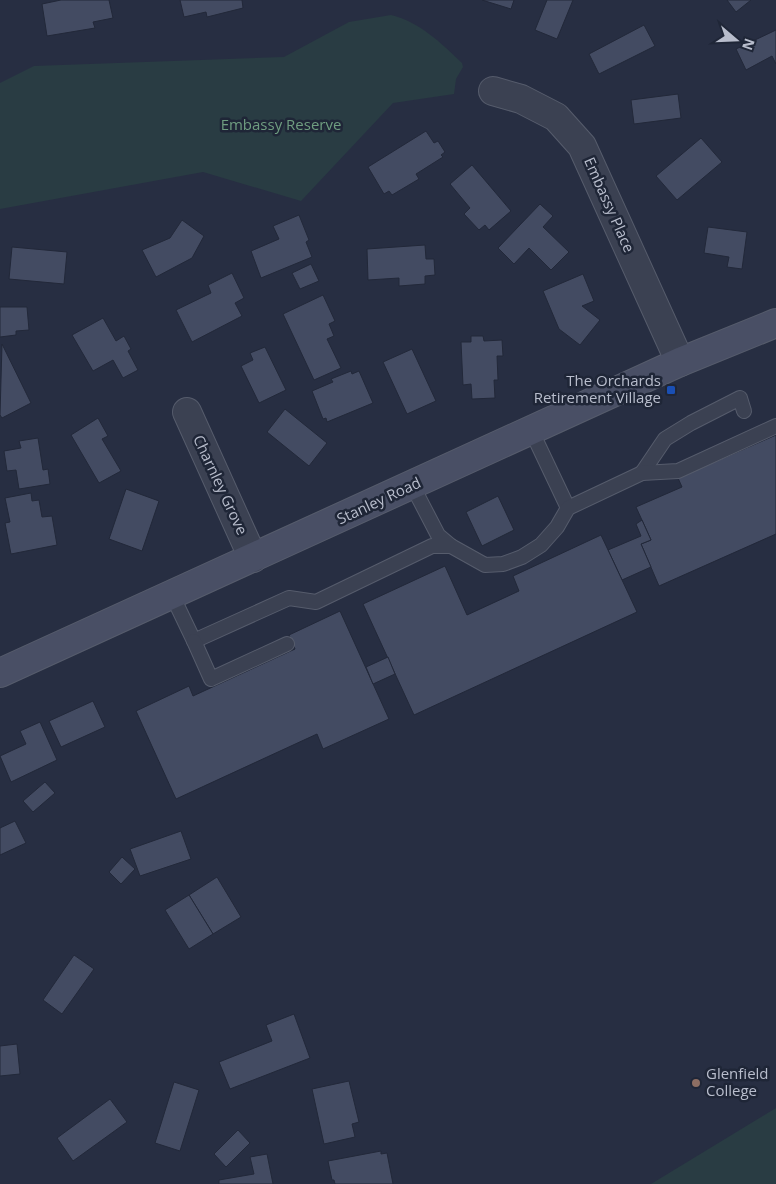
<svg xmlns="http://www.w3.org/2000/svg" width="776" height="1184" font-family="'Open Sans',sans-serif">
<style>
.green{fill:#293c43}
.building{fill:#434b62;stroke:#222839}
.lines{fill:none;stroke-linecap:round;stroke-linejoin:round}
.lane-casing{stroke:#565c6c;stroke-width:16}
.street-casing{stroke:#565c6c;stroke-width:30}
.secondary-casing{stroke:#565c6c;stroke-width:30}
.lane{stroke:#3b4152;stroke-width:14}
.street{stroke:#3b4152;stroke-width:28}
.secondary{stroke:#494f65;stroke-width:28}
.transit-dot{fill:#1a4fb4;stroke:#1f2637;stroke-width:2}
.education-dot{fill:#8d6e63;stroke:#1f2637;stroke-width:2}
.labels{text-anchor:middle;stroke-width:5;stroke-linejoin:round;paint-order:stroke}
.park-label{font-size:15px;fill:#6f9d80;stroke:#1f2637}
.street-label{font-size:15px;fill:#b8bdcc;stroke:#1f2637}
.poi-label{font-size:15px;fill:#b8bdcc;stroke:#1f2637;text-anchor:end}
</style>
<rect width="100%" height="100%" fill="#272e42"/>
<g class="green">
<path d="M391,15C420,22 441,43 462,63L463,67L456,79L454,94L393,103L301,201L203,172L0,209V83L34,66L284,57L349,22Z"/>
<path d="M776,1108V1184H651Z"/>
</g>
<g class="building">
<path d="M109,0L113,18L93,22L95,28L47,36L42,4L61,0Z"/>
<path d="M180,0H242L243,8L207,17L206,12L184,17Z"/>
<path d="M482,0H514L511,9Z"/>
<path d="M547,0H573L557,39L535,30Z"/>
<path d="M727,0H751L736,12Z"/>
<path d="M644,25L655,46L599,74L589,54Z"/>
<path d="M776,30V64L772,56L746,70L736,49Z"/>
<path d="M678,94L681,118L634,124L631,100Z"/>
<path d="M426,131L434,143L438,141L445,152L441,155L443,157L416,174L419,179L392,195L389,191L384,194L368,167Z"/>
<path d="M701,138L722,162L677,200L656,176Z"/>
<path d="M472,165L511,211L489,230L485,225L479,230L464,214L470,208L450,184Z"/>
<path d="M540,204L553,216L543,227L569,252L551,270L529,248L514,264L498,248Z"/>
<path d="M299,215L309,240L306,242L312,257L261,278L251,251L279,239L273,226Z"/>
<path d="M182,220L204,236L192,258L156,277L142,250L170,238Z"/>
<path d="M708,227L747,232L742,269L727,267L729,257L704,253Z"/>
<path d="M425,245L426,259H434L435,275L425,276V284L399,286V278L368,280L367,249Z"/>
<path d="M12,247L67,252L64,284L9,279Z"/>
<path d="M311,264L319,281L300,289L292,273Z"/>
<path d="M232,273L244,298L235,303L242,316L192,342L176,310L211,293L208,285Z"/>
<path d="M583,274L594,301L582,306L600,320L580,345L559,329L543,291Z"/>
<path d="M323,295L335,321L329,324L334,336L327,339L341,368L314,380L283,314Z"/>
<path d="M0,307H27L29,330L16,331V335L0,337Z"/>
<path d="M103,318L116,341L124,336L131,349L128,351L138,370L123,378L113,360L93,371L72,335Z"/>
<path d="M471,336H483L484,341L502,340L503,356H497L498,380H494L495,398L472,399L471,384L463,385L461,342H471Z"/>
<path d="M2,344L31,403L2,418L0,415Z"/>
<path d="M265,347L286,390L259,403L241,366L253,360L250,353Z"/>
<path d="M412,349L436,401L407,414L383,362Z"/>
<path d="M351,371L352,374L359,371L373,403L327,422L326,418L323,419L312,391L333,382L331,379Z"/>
<path d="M285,409L327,443L309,466L267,432Z"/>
<path d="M98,418L108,436L102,439L121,471L99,483L71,435Z"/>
<path d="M776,435V534L659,586L641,544L651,540L636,507L682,487L678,478Z"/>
<path d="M38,438L43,470L48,469L50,484L19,489L16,470L7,471L4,451L21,448L19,441Z"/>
<path d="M126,489L159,501L142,551L109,539Z"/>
<path d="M31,493L32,501L39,500L42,517L52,516L57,545L11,554L5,523L10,522L5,498Z"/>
<path d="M498,496L514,530L482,546L466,512Z"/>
<path d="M642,520L651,540L641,544L651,567L622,580L608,550L641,536L636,524Z"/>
<path d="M601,535L637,612L414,715L363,604L445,566L467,615L519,591L513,576Z"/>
<path d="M340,611L389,719L323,749L317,734L176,799L136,711L189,686L193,696L295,649L289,635Z"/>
<path d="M388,657L395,674L373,684L366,667Z"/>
<path d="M93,701L105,727L61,747L49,721Z"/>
<path d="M40,722L57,760L11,782L0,756L26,744L20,731Z"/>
<path d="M45,782L55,793L33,812L23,801Z"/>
<path d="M15,821L26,843L0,855V828Z"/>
<path d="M181,831L191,859L140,876L130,849Z"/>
<path d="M122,857L135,869L121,884L109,872Z"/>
<path d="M217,877L241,917L213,934L189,895Z"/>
<path d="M189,895L213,934L189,949L165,910Z"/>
<path d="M74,955L94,969L62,1014L43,1000Z"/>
<path d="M294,1014L310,1058L230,1089L219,1062L272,1041L266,1025Z"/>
<path d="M17,1044L20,1074L0,1076V1046Z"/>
<path d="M349,1081L359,1122L352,1124L355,1137L324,1144L312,1089Z"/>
<path d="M174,1082L199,1090L180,1151L155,1143Z"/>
<path d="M110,1099L127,1122L73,1161L57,1138Z"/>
<path d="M238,1130L250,1143L226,1167L214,1154Z"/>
<path d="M381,1151V1154L387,1153L393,1184H335L334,1180H332L328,1161Z"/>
<path d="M267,1154L273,1184H219V1180L254,1174L250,1157Z"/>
</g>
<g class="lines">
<defs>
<g id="lane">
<path d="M531,430L568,508"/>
<path d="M642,473L665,439L691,423L740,398L744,411"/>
<path d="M412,485L438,535L451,546"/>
<path d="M172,595L194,641L289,598L316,602L432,546H451L485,565L503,564L522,557L541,545L557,527L568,508L642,473L678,471L776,426"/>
<path d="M194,641L211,679L287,644"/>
</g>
<g id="street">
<path d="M493,91L521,99L556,117L582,146L680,362"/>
<path d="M187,412L253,558"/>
</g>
<path id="secondary" d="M0,673L680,362L776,323"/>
</defs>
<use href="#lane" class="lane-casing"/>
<use href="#street" class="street-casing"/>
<use href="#secondary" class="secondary-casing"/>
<use href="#lane" class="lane"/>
<use href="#street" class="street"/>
<use href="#secondary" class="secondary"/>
</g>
<rect class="transit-dot" x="666" y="385" width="10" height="10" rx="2.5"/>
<circle class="education-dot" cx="696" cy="1083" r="5"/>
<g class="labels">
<g class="park-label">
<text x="281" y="130">Embassy Reserve</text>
</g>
<g class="street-label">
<text transform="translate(609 205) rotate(66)" y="5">Embassy Place</text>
<text transform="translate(220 485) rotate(65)" y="5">Charnley Grove</text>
<text transform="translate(379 501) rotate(-25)" y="5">Stanley Road</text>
</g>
<g class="poi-label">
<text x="661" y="386">The Orchards<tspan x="661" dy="17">Retirement Village</tspan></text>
<text x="706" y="1079" text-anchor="start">Glenfield<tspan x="706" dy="17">College</tspan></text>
</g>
</g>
<g transform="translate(736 40) rotate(109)" stroke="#1f2637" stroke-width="4" paint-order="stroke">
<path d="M0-4L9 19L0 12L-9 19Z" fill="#b8bdcc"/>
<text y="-8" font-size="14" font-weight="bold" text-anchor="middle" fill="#b8bdcc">N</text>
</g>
</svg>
